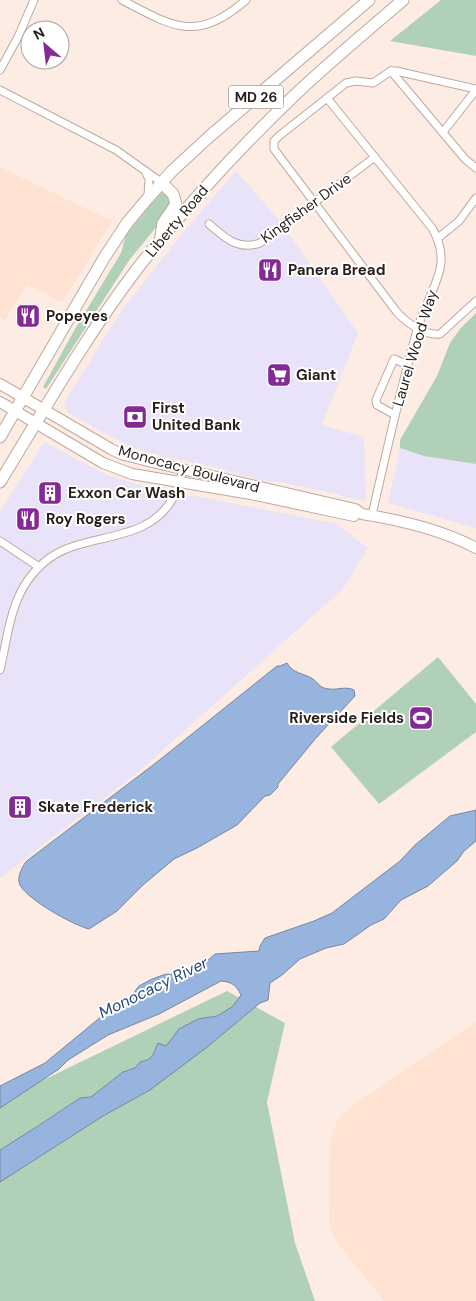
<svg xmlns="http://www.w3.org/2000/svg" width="476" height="1301" font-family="'DM Sans',sans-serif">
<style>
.commercial{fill:#e8e3f8}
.built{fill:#ffe2d2}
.green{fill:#b0d1b7}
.water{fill:#97b4de;stroke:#7587a4}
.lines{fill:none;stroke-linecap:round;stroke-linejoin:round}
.minor-casing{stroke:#bda99e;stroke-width:9}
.secondary-casing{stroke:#bda99e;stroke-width:12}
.primary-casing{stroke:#bda99e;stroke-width:13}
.minor{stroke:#fff;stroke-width:7}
.secondary{stroke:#fff;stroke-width:10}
.primary{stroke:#fff;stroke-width:11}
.labels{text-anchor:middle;stroke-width:4;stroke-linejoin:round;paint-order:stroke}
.shield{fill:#fff;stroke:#68625f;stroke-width:1}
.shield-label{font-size:14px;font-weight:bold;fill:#271f1b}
.street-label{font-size:15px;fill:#271f1b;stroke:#fff}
.poi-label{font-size:15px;font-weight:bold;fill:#271f1b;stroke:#fff;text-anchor:start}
.water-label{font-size:16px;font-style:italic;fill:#23477c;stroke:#fff}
</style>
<rect width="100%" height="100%" fill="#fdece3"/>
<g class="commercial">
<path d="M236,171L279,220L358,333L322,425L364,437L366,496L365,500H362L343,497L338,494L274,481H264L197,463L173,459L131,447L100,431L68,412L66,408L64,405L67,398L121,311L186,229Z"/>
<path d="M44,442L107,475L154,489L159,495L195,496L337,524L368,548L343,589L137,773L0,878V512Z"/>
<path d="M400,448L424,456L476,464V528L388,503Z"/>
</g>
<g class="built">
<path d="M0,167L112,221L62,303L27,284L5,320L0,317Z"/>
<path d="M476,1022V1301H384L339,1245L333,1235L329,1224L330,1148L332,1133L340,1116L354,1105Z"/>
</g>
<g class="green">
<path d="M441,0H476V56L390,41Z"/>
<path d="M164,191L171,198L168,213L130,259L46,389L43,387L75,329L121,253L126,235L157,197Z"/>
<path d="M476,313V464L424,456L400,448V440L437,376L450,343L460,329Z"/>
<path d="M438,657L476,704V732L379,804L331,747Z"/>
<path d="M227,991L285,1023L267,1102L295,1243L315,1301H0V1101Z"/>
</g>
<g class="water">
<path d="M287,663C293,674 304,673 313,679C319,684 321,689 330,689C338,690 346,686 354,690L355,696L316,738L278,784V787L270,795L265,796L237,825L197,848L174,859L143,885L117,911L89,929C73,925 28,900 20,885C16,878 23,864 28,860L157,762L277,666H280Z"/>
<path d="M476,810V841L464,851L457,861L428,886L401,900L384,919L371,925L344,944L326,948L300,959L282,975L270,983L268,1000L260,1003L206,1048L150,1090L103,1116L0,1182V1150L35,1128L80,1098L91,1097L123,1072L135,1068L140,1062C153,1060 153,1054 158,1043L166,1046L179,1029L198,1019L217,1016L232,1007L241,995C236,985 232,982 221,981L159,1014L108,1035L68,1060L59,1069L0,1108V1086L45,1063L108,1011L132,995L139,986L152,979L166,974L179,975L206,962L215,954L259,951L260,946L265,938L314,921L332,913L400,861L415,845L450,816Z"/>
</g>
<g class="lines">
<defs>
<g id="minor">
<path d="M122,0C173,27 196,43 246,0"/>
<path d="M0,70L18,37L34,0"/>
<path d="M391,71L373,83L356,81L346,83L279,136L274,141V149L396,311C405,322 425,336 440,334L476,301"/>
<path d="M391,71L465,159L476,168"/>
<path d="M391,71H396L476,89"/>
<path d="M0,90L116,150L161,182"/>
<path d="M327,98L432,228C439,240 443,255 440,269C435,290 423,309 417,330C400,391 386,453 372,515"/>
<path d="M443,132L476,90"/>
<path d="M145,171L149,179L148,197"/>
<path d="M209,224C224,237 238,251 260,243L375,157"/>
<path d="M438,238L459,221L476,198"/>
<path d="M395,415L377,405L376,400L394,359L408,365"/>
<path d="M0,541L39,567"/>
<path d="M0,670C7,640 10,605 28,580C38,566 51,555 66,549C103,534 151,538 173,498C178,490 180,479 183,470"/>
</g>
<g id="secondary">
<path d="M0,384L111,449L121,454L152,462L355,509L362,514C400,520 441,529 476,548"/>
<path d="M0,402L103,463L132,474L251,494L354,516"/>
</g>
<g id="primary">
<path d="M161,237L163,223L176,204L173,194L161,182"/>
<path d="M0,437L104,258L127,223L148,198L172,171L210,136L369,0"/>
<path d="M0,482C44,410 86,336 137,269C186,206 240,147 298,92C332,60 368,30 403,0"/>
</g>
</defs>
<use href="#minor" class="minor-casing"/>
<use href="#secondary" class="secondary-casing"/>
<use href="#primary" class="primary-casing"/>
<use href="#minor" class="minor"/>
<use href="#secondary" class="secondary"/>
<use href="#primary" class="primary"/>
</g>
<defs>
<symbol id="restaurant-square" viewBox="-11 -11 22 22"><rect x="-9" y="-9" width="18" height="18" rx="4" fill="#832a97" stroke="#fff"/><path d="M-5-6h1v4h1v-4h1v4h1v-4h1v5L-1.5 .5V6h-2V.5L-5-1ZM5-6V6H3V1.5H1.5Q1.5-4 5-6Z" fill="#fff"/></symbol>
<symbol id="supermarket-square" viewBox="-11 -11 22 22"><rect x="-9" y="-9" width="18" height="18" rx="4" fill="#832a97" stroke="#fff"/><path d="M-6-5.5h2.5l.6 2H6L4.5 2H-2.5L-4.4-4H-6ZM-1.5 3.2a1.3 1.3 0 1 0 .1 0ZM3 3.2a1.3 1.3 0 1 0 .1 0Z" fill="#fff"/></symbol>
<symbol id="bank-square" viewBox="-11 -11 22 22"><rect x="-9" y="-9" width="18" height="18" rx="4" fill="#832a97" stroke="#fff"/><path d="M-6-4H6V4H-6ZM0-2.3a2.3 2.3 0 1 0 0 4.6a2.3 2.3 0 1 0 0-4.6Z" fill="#fff"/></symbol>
<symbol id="building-square" viewBox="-11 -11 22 22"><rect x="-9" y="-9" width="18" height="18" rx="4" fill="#832a97" stroke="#fff"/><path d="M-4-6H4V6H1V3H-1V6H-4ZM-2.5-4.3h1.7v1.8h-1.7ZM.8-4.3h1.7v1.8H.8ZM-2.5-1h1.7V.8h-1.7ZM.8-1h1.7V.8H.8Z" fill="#fff"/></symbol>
<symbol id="stadium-square" viewBox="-11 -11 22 22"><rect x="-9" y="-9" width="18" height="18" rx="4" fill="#832a97" stroke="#fff"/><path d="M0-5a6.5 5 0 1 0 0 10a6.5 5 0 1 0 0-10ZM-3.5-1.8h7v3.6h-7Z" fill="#fff"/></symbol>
</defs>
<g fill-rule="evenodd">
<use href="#restaurant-square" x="256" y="256" width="28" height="28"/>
<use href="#restaurant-square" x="14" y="302" width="28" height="28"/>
<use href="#supermarket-square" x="265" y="361" width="28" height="28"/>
<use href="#bank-square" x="121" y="403" width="28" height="28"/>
<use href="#building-square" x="36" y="479" width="28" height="28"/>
<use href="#restaurant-square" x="14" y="505" width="28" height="28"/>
<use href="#stadium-square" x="407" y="704" width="28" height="28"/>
<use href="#building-square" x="6" y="793" width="28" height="28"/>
</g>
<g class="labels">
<rect class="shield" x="228.5" y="85.5" width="55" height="23" rx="4"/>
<g class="shield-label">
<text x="256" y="102">MD 26</text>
</g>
<g class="street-label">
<text transform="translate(306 208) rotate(-36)" y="5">Kingfisher Drive</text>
<text transform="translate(177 221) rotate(-50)" y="5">Liberty Road</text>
<text transform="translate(415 348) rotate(-73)" y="5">Laurel Wood Way</text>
<text transform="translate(189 469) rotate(15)" y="5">Monocacy Boulevard</text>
</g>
<g class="poi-label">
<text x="288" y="275">Panera Bread</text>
<text x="46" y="321">Popeyes</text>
<text x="296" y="380">Giant</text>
<text x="152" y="413">First<tspan x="152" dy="17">United Bank</tspan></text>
<text x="68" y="498">Exxon Car Wash</text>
<text x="46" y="524">Roy Rogers</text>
<text x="404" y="723" text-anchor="end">Riverside Fields</text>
<text x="38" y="812">Skate Frederick</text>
</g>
<g class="water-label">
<text transform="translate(153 987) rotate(-26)" y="6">Monocacy River</text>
</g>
</g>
<g transform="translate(45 45) rotate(332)"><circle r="24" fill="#ffffff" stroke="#a9a5a4"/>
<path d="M0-4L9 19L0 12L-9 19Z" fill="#832a97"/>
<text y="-8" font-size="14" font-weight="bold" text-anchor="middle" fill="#271f1b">N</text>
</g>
</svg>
